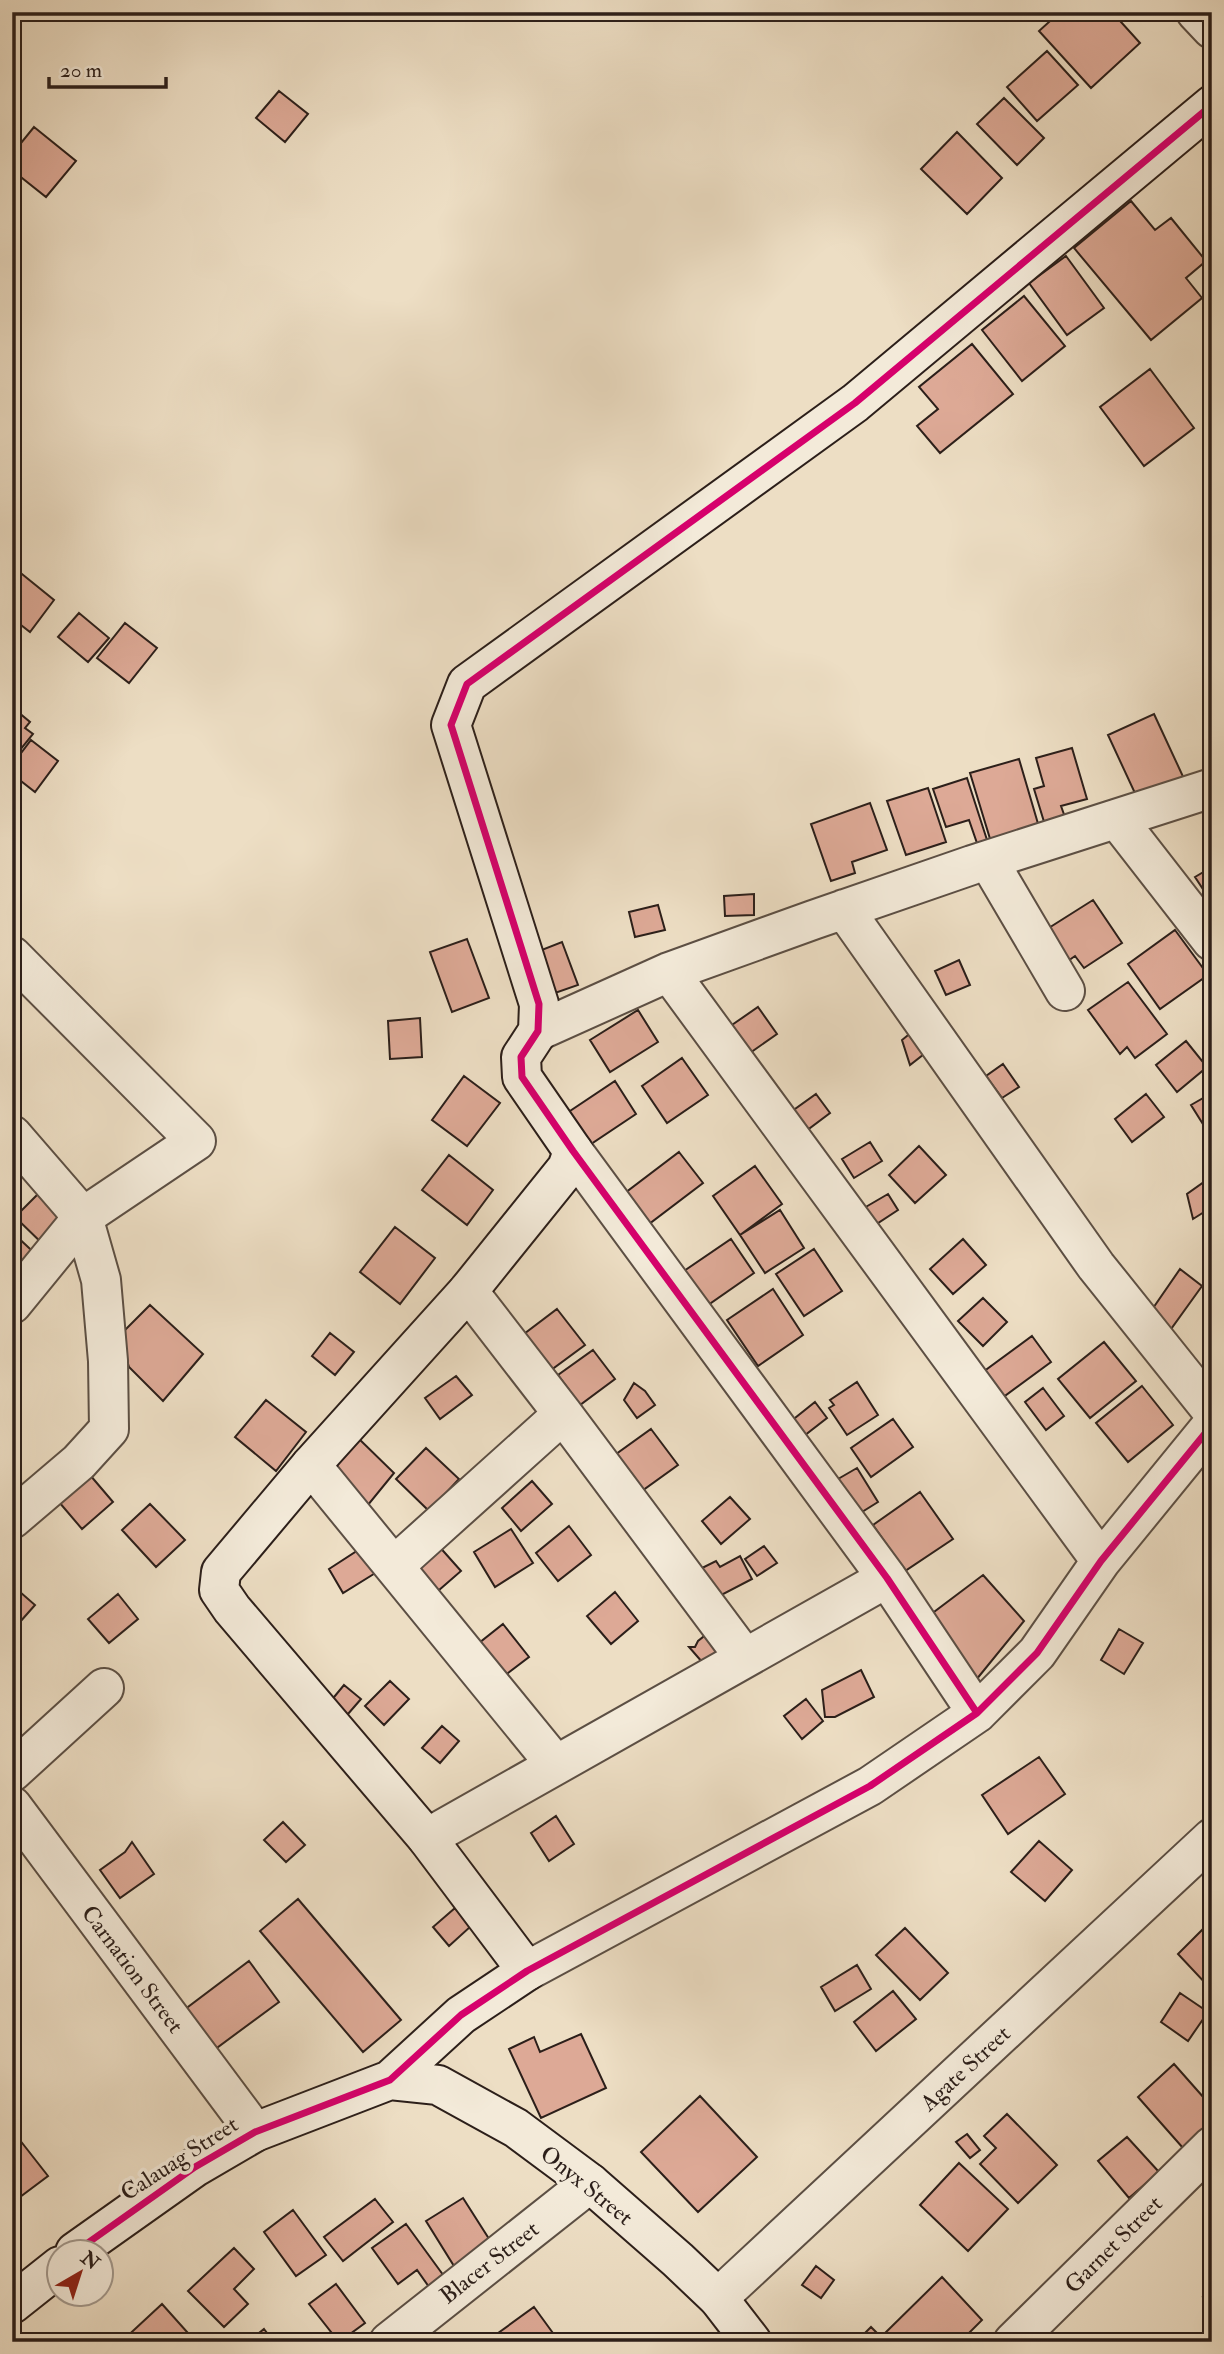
<svg xmlns="http://www.w3.org/2000/svg" width="1224" height="2354" font-family="'IM FELL Double Pica',serif">
<rect width="100%" height="100%" fill="#eddec4"/>
<filter id="stains"><feTurbulence type="fractalNoise" baseFrequency=".00286" numOctaves="4"/><feColorMatrix values="0 0 0 0 .2 0 0 0 0 .09 0 0 0 0 .02 0 0 0 .5 -.17"/></filter>
<radialGradient id="worn" r=".72"><stop offset=".6" stop-color="#630" stop-opacity="0"/><stop offset="1" stop-color="#630" stop-opacity=".3"/></radialGradient>
<!-- building -->
<path fill="#dda996" stroke="#2c1f1a" stroke-width="2" d="M1060,12H1112L1140,43L1091,88L1039,31Z
M1047,51L1078,85L1037,121L1007,87Z
M279,91L308,114L285,142L256,118Z
M1004,98L1044,138L1017,165L977,124Z
M34,127L76,161L46,197L12,170V154Z
M957,132L1002,178L967,214L921,169Z
M1131,201L1155,230L1171,218L1206,261L1186,278L1202,298L1151,340L1074,248Z
M1066,256L1104,308L1067,335L1029,283Z
M1024,296L1065,346L1022,381L982,330Z
M972,344L1013,394L940,453L917,426L938,409L919,387Z
M1150,369L1194,428L1144,466L1100,407Z
M17,570L54,600L30,632L12,618V576Z
M79,613L109,638L88,662L58,637Z
M125,623L157,648L129,683L97,658Z
M12,707L30,722L25,728L33,734L12,760Z
M1154,714L1186,783L1140,804L1108,735Z
M31,740L58,761L35,792L12,774V765Z
M1072,748L1087,799L1061,806L1066,820L1045,825L1034,789L1044,786L1036,758Z
M1019,759L1039,827L991,842L970,773Z
M967,778L988,843L978,846L969,820L946,827L933,789Z
M928,788L946,842L906,855L887,801Z
M870,803L887,850L852,862L855,873L831,881L811,824Z
M1212,867V903L1195,877Z
M754,894V915L725,916L724,896Z
M1093,900L1122,943L1084,968L1075,956L1065,963L1044,931Z
M658,905L665,930L635,937L629,912Z
M1175,930L1208,975L1160,1009L1128,964Z
M467,939L489,998L452,1012L430,952Z
M562,942L578,985L555,993L539,951Z
M959,960L970,985L946,995L935,971Z
M1128,982L1167,1034L1135,1058L1127,1047L1120,1054L1088,1010Z
M758,1007L777,1034L747,1055L729,1027Z
M638,1010L658,1042L610,1072L590,1040Z
M420,1018L422,1057L390,1059L388,1021Z
M918,1027L933,1047L910,1065L902,1040Z
M1186,1041L1207,1067L1177,1092L1156,1065Z
M682,1058L708,1095L667,1123L642,1086Z
M1003,1064L1019,1087L1002,1098L986,1076Z
M464,1076L500,1103L467,1146L432,1120Z
M615,1081L636,1114L585,1148L564,1115Z
M1212,1093V1126L1206,1129L1191,1105Z
M816,1094L830,1113L802,1134L788,1114Z
M1146,1094L1164,1117L1132,1142L1115,1119Z
M870,1142L882,1161L854,1178L842,1159Z
M919,1146L946,1175L915,1203L889,1175Z
M679,1152L703,1183L649,1224L625,1193Z
M449,1155L493,1190L467,1225L422,1190Z
M755,1166L782,1204L740,1235L713,1196Z
M1211,1177L1212,1207L1193,1219L1187,1194Z
M39,1193L72,1226L49,1250L15,1217Z
M888,1194L898,1210L875,1225L864,1208Z
M780,1210L804,1248L765,1273L740,1235Z
M395,1227L435,1258L400,1304L360,1272Z
M12,1232L44,1262L12,1289Z
M731,1239L754,1273L708,1305L684,1271Z
M963,1239L986,1265L953,1294L930,1269Z
M814,1249L842,1291L804,1316L776,1274Z
M1180,1269L1202,1286L1171,1329L1149,1314Z
M773,1289L803,1335L758,1366L727,1320Z
M983,1298L1007,1322L983,1346L958,1321Z
M150,1305L203,1354L163,1401L129,1367L119,1336Z
M557,1309L585,1345L547,1373L520,1337Z
M330,1333L354,1352L335,1375L312,1356Z
M1032,1336L1051,1362L1002,1398L983,1372Z
M1104,1342L1136,1381L1090,1418L1058,1379Z
M593,1350L615,1379L580,1405L558,1375Z
M456,1376L472,1395L440,1419L425,1398Z
M857,1382L878,1415L847,1435L829,1408L834,1405L830,1400Z
M634,1383L645,1391L655,1405L637,1418L624,1400Z
M1142,1386L1173,1425L1128,1462L1096,1423Z
M1043,1388L1064,1416L1046,1430L1025,1402Z
M266,1400L306,1432L276,1471L235,1437Z
M815,1402L827,1418L791,1446L780,1430Z
M893,1419L913,1447L871,1477L851,1448Z
M651,1429L678,1465L639,1493L612,1457Z
M355,1435L394,1473L359,1516L321,1474Z
M426,1448L459,1479L429,1511L396,1479Z
M857,1468L878,1502L849,1520L845,1491L838,1479Z
M90,1475L113,1502L82,1529L59,1502Z
M532,1481L552,1504L521,1531L502,1508Z
M920,1492L953,1539L905,1571L873,1525Z
M730,1497L750,1519L721,1544L702,1521Z
M150,1504L185,1540L156,1567L122,1530Z
M569,1526L591,1555L558,1581L536,1553Z
M511,1529L533,1563L495,1587L474,1552Z
M437,1544L461,1571L431,1597L407,1569Z
M764,1546L777,1563L757,1576L745,1559Z
M363,1547L377,1572L343,1593L329,1569Z
M740,1556L752,1579L708,1602L692,1573L716,1561L720,1567Z
M983,1575L1024,1621L976,1680L930,1615Z
M12,1585L35,1605L12,1631Z
M615,1592L638,1621L611,1644L587,1616Z
M118,1594L138,1619L109,1643L88,1619Z
M503,1624L529,1657L499,1680L474,1647Z
M717,1626L729,1642L703,1663L689,1647H695L698,1641Z
M1119,1629L1143,1643L1124,1674L1101,1660Z
M861,1670L874,1697L835,1717H825L822,1690Z
M390,1681L409,1699L384,1725L365,1706Z
M344,1685L361,1699L341,1722L325,1708Z
M806,1699L823,1721L802,1739L784,1716Z
M442,1726L459,1741L440,1763L422,1748Z
M1039,1757L1065,1794L1008,1834L982,1795Z
M556,1816L574,1844L549,1861L531,1833Z
M283,1822L305,1845L286,1862L264,1840Z
M1039,1841L1072,1870L1045,1901L1011,1872Z
M132,1842L154,1874L120,1898L100,1870L125,1852Z
M298,1899L401,2020L363,2052L260,1931Z
M455,1908L470,1927L449,1946L433,1927Z
M905,1928L948,1973L920,2000L876,1955Z
M1203,1929L1212,1938V1981L1207,1985L1178,1954Z
M249,1961L279,2002L214,2050L184,2010Z
M857,1965L871,1989L835,2011L821,1987Z
M893,1991L916,2019L876,2051L854,2022Z
M1180,1993L1208,2012L1188,2041L1161,2022Z
M581,2034L606,2088L541,2118L509,2049L534,2037L540,2052Z
M1174,2064L1212,2107V2122L1183,2148L1138,2097Z
M700,2096L757,2157L698,2212L641,2152Z
M1007,2114L1057,2165L1018,2203L980,2164L996,2148L984,2136Z
M12,2130L48,2176L12,2203Z
M967,2134L980,2150L970,2158L956,2142Z
M1127,2137L1159,2172L1129,2198L1098,2161Z
M959,2163L1008,2209L968,2251L920,2205Z
M463,2198L491,2242L454,2266L426,2221Z
M375,2199L393,2222L343,2261L324,2237Z
M293,2210L326,2255L296,2276L264,2232Z
M406,2224L449,2283L434,2294L417,2270L398,2284L372,2248Z
M234,2248L254,2269L234,2289L248,2304L224,2327L188,2291Z
M816,2266L834,2280L821,2298L802,2285Z
M942,2277L982,2320L960,2342H856L871,2327L881,2337Z
M336,2284L365,2323L339,2342L309,2304Z
M1212,2291V2308L1203,2297Z
M162,2304L196,2342H121Z
M534,2307L558,2340L498,2342L494,2336Z
M264,2329L274,2342H248Z"/>
<g fill="none" stroke-linecap="round" stroke-linejoin="round">
<defs>
<path id="street" d="M1196,12L1212,29
M1117,819L1212,941
M988,860L1065,991
M844,909L1096,1266L1212,1411
M12,956L196,1141L83,1217L12,1304
M669,972L1101,1561
M538,1031L669,972L813,920L972,865L1212,788
M12,1135L83,1217L101,1280L108,1361L109,1429L79,1462L12,1519
M573,1151L887,1578L977,1713
M468,1291L563,1414L745,1658
M311,1465L556,1765
M394,1566L563,1414
M12,1772L104,1688
M12,1806L255,2132
M427,1838L887,1578
M527,1971L870,1786L977,1713L1037,1653L1101,1561L1212,1425
M718,2298L1212,1838
M389,2342L590,2183
M1013,2342L1212,2146"/>
<path id="secondary" d="M390,2080L438,2085L516,2128L590,2183L678,2260L718,2298L752,2342
M75,2252L195,2167L255,2132L390,2080L461,2015L527,1971L427,1838L232,1609L219,1590L221,1572L311,1465L468,1291L567,1168L573,1151L522,1077L521,1057L538,1031L539,1004L451,725L467,684L855,403L1212,105
M12,2304L60,2266"/>
</defs>
<!-- street casing -->
<use href="#street" stroke="#5c4f44" stroke-width="42"/>
<!-- secondary casing -->
<use href="#secondary" stroke="#2c1f1a" stroke-width="42"/>
<!-- street -->
<use href="#street" stroke="#f3ead9" stroke-width="38"/>
<!-- secondary -->
<use href="#secondary" stroke="#f3ead9" stroke-width="38"/>
<defs>
<path id="cycleway" d="M977,1713L887,1578L573,1151L522,1077L521,1057L538,1031L539,1004L451,725L467,684L855,403L1212,105
M75,2252L195,2167L255,2132L390,2080L461,2015L527,1971L870,1786L977,1713L1037,1653L1101,1561L1212,1425"/>
</defs>
<!-- cycleway casing -->
<use href="#cycleway" stroke="#f3ead9" stroke-width="11"/>
<!-- cycleway -->
<use href="#cycleway" stroke="#d6006c" stroke-width="7"/>
</g>
<g text-anchor="middle" stroke-width="7" stroke-linejoin="round" paint-order="stroke">
<!-- street labels -->
<g font-size="23" fill="#2c1f1a" stroke="#f3ead9">
<text transform="translate(133 1969) rotate(53)" y="8">Carnation Street</text>
<text transform="translate(965 2068) rotate(-43)" y="8">Agate Street</text>
<text transform="translate(179 2158) rotate(-33)" y="8">Calauag Street</text>
<text transform="translate(587 2185) rotate(39)" y="8">Onyx Street</text>
<text transform="translate(1113 2244) rotate(-45)" y="8">Garnet Street</text>
<text transform="translate(489 2262) rotate(-38)" y="8">Blacer Street</text>
</g>
</g>
<!-- margin -->
<rect width="1224" height="2354" fill="none" stroke="#eddec4" stroke-width="42"/>
<rect x="14" y="14" width="1196" height="2326" fill="none" stroke="#2c1f1a" stroke-width="3.5"/>
<rect x="21" y="21" width="1182" height="2312" fill="none" stroke="#2c1f1a" stroke-width="2"/>
<!-- north arrow -->
<g transform="translate(80 2273) rotate(39)"><circle r="33" fill="#f3ead9" stroke="#a3998d" stroke-width="2"/>
<path d="M0-5L12 26L0 18L-12 26Z" fill="#8f2418"/>
<text y="-10" font-size="19" font-weight="bold" text-anchor="middle" fill="#2c1f1a">N</text>
</g>
<!-- scale -->
<path d="M49 77v10h117v-10" fill="none" stroke="#2c1f1a" stroke-width="3.5"/>
<text x="60" y="77" font-size="21" fill="#2c1f1a" stroke="#f3ead9" stroke-width="5" paint-order="stroke">20 m</text>
<rect width="100%" height="100%" filter="url(#stains)"/>
<rect width="100%" height="100%" fill="url(#worn)"/>
</svg>
